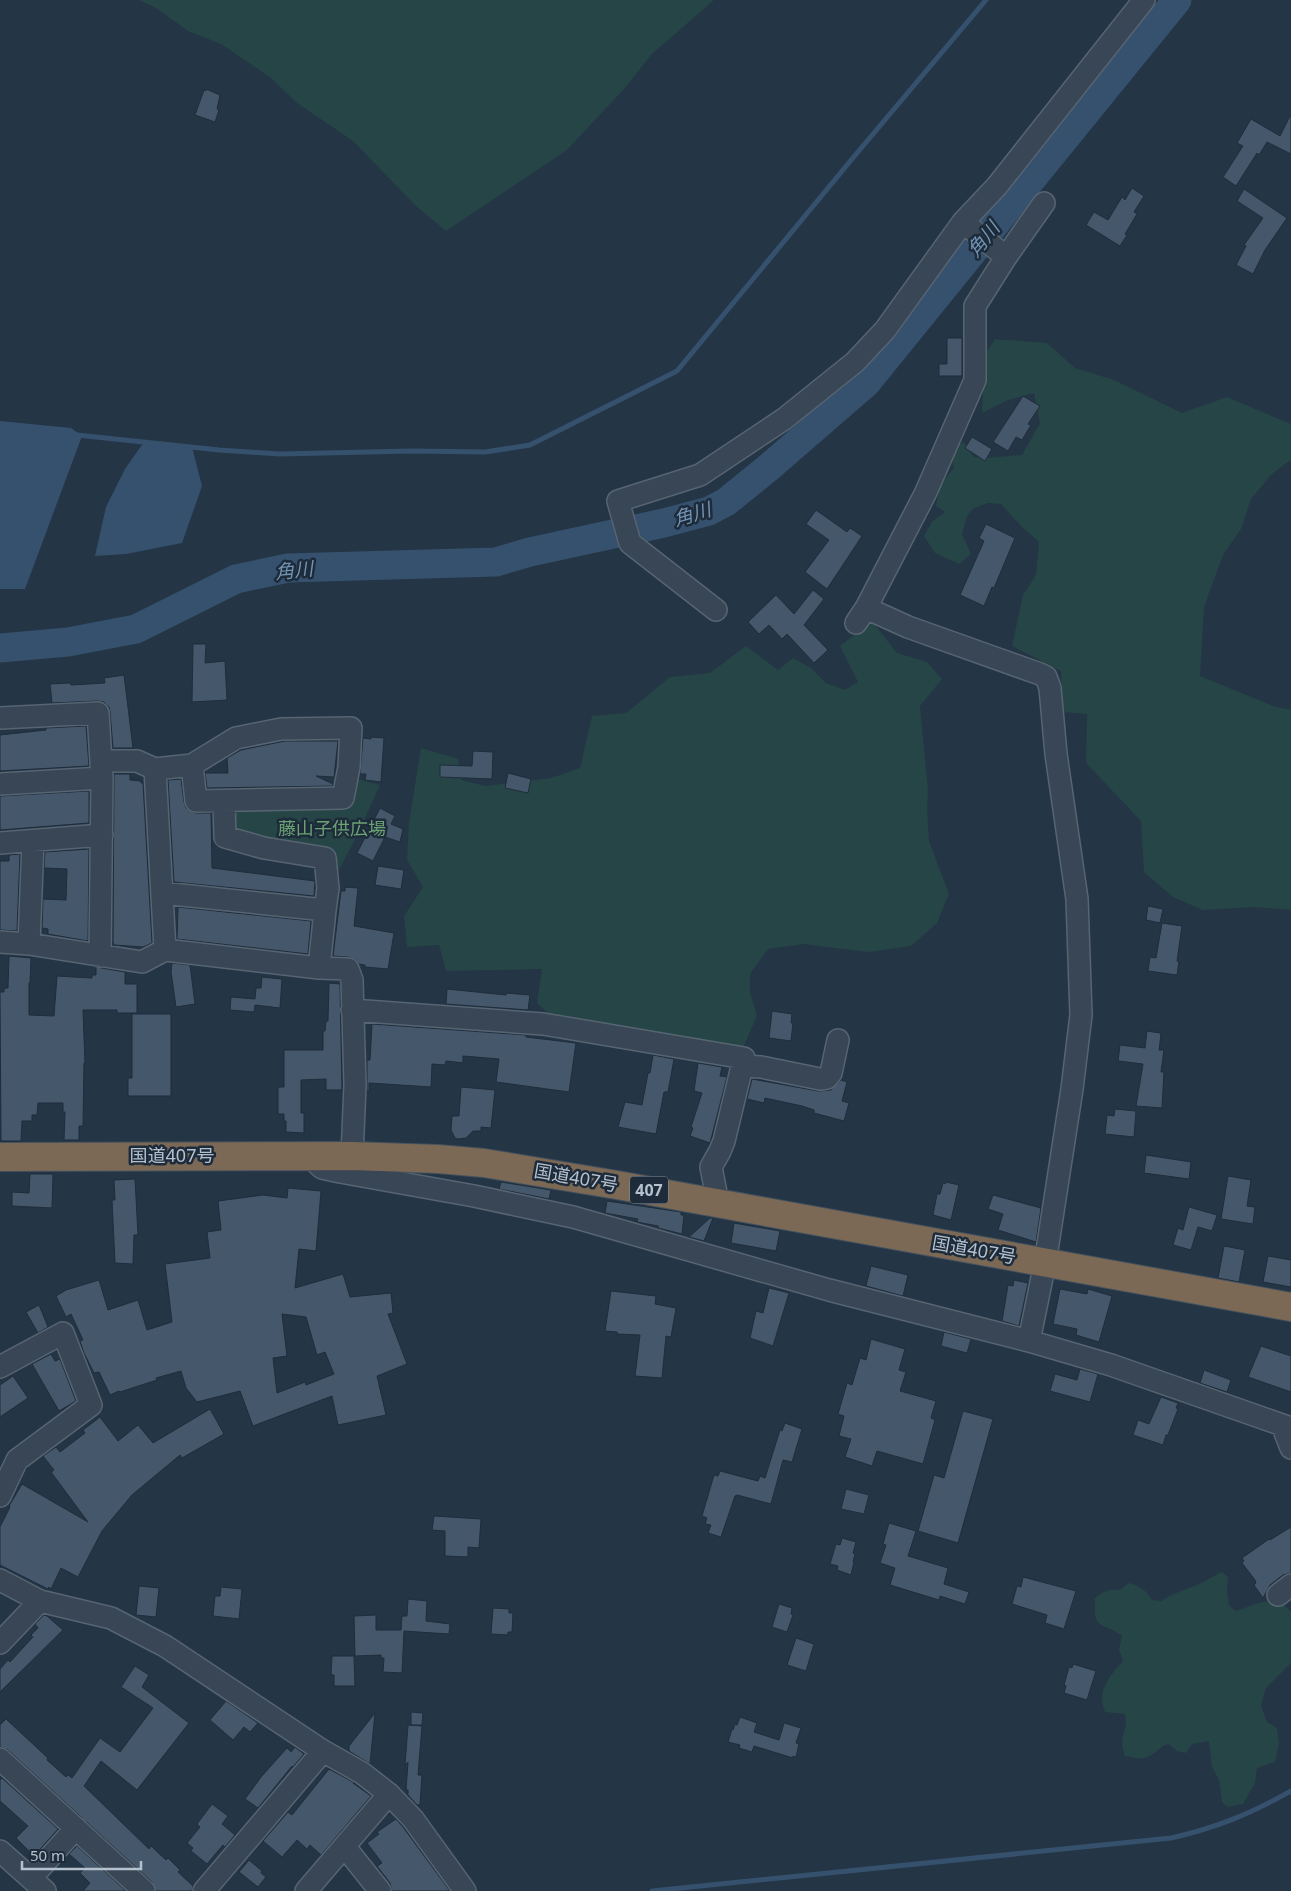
<svg xmlns="http://www.w3.org/2000/svg" width="1291" height="1891" font-family="'Noto Sans','Noto Sans JP',sans-serif">
<rect width="100%" height="100%" fill="#243545"/>
<!-- green -->
<path fill="#264546" d="M139,0H714L652,54L624,89L567,150L446,231L415,205L353,141L297,103L271,78L221,44L188,31L156,8Z
M995,339L1047,343L1075,368L1114,380L1182,413L1227,397L1291,424V462L1289,461L1271,475L1251,499L1241,529L1223,555L1204,607L1200,676L1273,706L1291,710V910L1255,907L1203,910L1173,897L1144,872L1141,821L1086,763L1087,714L1062,712L1061,671L1012,646L1023,595L1036,575L1039,542L1020,525L1001,504L988,503L974,508L967,516L962,534L971,554L959,564L935,553L924,536L932,522L945,512L936,506L940,485L954,468L950,452L963,442L974,457L987,458L1022,455L1040,423L1034,393L1008,400L982,413L985,354Z
M872,621L897,653L927,662L942,679L920,706L928,790L927,808L929,841L949,894L937,923L911,946L868,952L803,944L768,949L750,974V992L757,1016L741,1052L555,1020L537,1003L542,969L446,971L439,945L407,947L404,916L423,887L407,860L409,823L421,748L458,759L461,780L485,786L551,778L580,768L592,716L626,713L670,677L710,673L746,646L778,670L793,658L811,668L826,683L845,690L858,682L840,646Z
M354,778L380,785L358,834L334,879L329,854L229,835L230,810L346,803Z
M1222,1572L1228,1577L1227,1589L1229,1605L1235,1611C1254,1606 1260,1599 1281,1601L1291,1612V1663L1266,1688L1261,1705L1267,1722L1277,1728L1279,1743L1275,1762L1257,1768L1255,1783L1243,1804L1227,1807L1222,1802L1219,1780L1212,1767L1209,1741L1192,1744L1186,1753L1177,1751L1169,1744C1161,1745 1159,1750 1153,1754C1144,1761 1135,1758 1125,1756C1117,1737 1129,1731 1125,1714L1105,1712C1096,1692 1109,1676 1123,1661L1119,1650L1122,1635C1118,1634 1115,1631 1111,1629C1103,1626 1097,1625 1095,1615C1094,1609 1096,1605 1094,1599C1103,1592 1108,1588 1120,1590L1129,1583C1140,1586 1146,1590 1152,1600L1161,1601C1174,1592 1187,1590 1201,1583C1208,1580 1214,1575 1222,1572Z"/>
<!-- water -->
<path fill="#36516e" d="M0,421L71,428L82,436L25,589H0Z
M144,442L192,447L202,486L182,543L126,554L95,556L106,507L125,469Z"/>
<g fill="none" stroke-linecap="round" stroke-linejoin="round">
<!-- stream -->
<path stroke="#36516e" stroke-width="5" d="M77,435L219,450L280,454L412,451L485,452L530,445L677,371L852,159L986,0
M652,1891L1171,1838C1216,1828 1250,1814 1291,1791"/>
<!-- river -->
<path stroke="#36516e" stroke-width="29" d="M0,648L68,642L136,629L236,579L288,568L496,562L530,552L664,523L709,511L726,502L768,468L866,383L1177,0"/>
</g>
<!-- building -->
<path fill="#45576a" stroke="#1f2d3c" fill-rule="evenodd" d="M206,89L220,95L217,109L219,110L215,122L195,115L204,90L206,91Z
M1291,114V154L1267,142L1259,155L1257,153L1236,186L1223,177L1243,146L1237,143L1251,119L1280,136Z
M1132,188L1144,196L1134,212L1137,214L1125,234L1127,235L1120,246L1086,225L1094,212L1108,220L1122,197L1125,200Z
M1244,189L1287,218L1265,250L1253,274L1236,265L1246,246L1244,245L1263,218L1237,201Z
M947,338H962V376H939V364H947Z
M1023,396L1040,406L1028,424L1031,425L1022,440L1016,437L1008,451L993,442Z
M972,437L992,449L985,461L965,448Z
M816,510L847,532L850,528L862,536L827,589L805,572L829,540L806,524Z
M986,524L1015,538L994,588L992,587L984,606L960,595L984,541L979,538Z
M813,590L824,599L804,625L828,650L814,663L787,634L782,639L769,625L759,634L748,622L776,595L794,614Z
M193,644H206L205,663L225,661L227,700L192,702Z
M124,675L133,748H113L110,712L109,707L104,702L97,701L52,703L50,684L70,683L71,685L105,683L104,678Z
M86,726L89,766L0,771V735L46,730V728Z
M371,737L384,738L381,782L365,780L366,774H360L363,738L371,739Z
M285,741H338L334,777L316,776L333,784V786L207,788L205,773H228L227,758L241,750Z
M473,751L493,752L492,779L440,777V765L472,766Z
M508,773L531,779L528,793L505,788Z
M114,774H130V780L141,781V783H143L152,943L143,947L114,945L113,942Z
M181,779L184,802L186,808L196,813H211L212,868L315,881L314,896L174,882L168,780Z
M89,791V823L0,830V796Z
M380,808L395,816L391,824L403,829L400,842L385,837L373,861L357,853Z
M89,849L88,941L48,934V929L42,928L43,899L66,900L67,869L44,868L45,852Z
M20,854L17,931L0,930V861H9V855Z
M378,866L404,870L401,889L375,885Z
M345,887L358,888L354,926L394,933L388,969L365,967V965L359,964L355,959L348,957L333,956L341,891H345Z
M1148,906L1163,909L1160,923L1146,920Z
M178,907L311,921L308,954L177,939Z
M1162,923L1182,926L1177,961L1179,962L1177,975L1148,971L1150,957L1156,958Z
M9,956L31,958L30,983H29V1015L54,1016L57,976L92,978V975H96V967L125,972V984H137V1013H117V1010H83L85,1063H84L83,1126H79V1140H64L65,1112H63V1103H38L37,1115H32V1121H22L21,1141H1L0,992H4V988H8Z
M172,963L190,965L195,1004L176,1007L171,972Z
M262,977L282,979L280,1008L255,1005L254,1012L230,1010L231,997L255,999L256,988H261Z
M329,983L340,984L342,1090H326V1079L301,1080V1113H304V1133L286,1132V1121H284V1114H278V1087H284V1050H323V1031H325L326,1021H328Z
M447,989L506,995V993L530,995L528,1010L446,1004Z
M772,1011L792,1014L791,1023H793L791,1041L769,1038Z
M132,1014H171V1096H128V1078H132Z
M372,1024L526,1035V1037L576,1043L569,1092L496,1082L499,1059L463,1056V1063L446,1061L445,1065L432,1064L431,1087L369,1083V1091H367V1060H370Z
M1147,1031L1160,1033L1161,1035L1159,1050H1164L1161,1072H1164L1162,1108L1136,1106L1143,1064L1118,1061L1120,1045L1145,1048Z
M653,1055L674,1059L668,1092H664L656,1134L618,1127L625,1102L642,1105L648,1073H650Z
M698,1063L722,1067L720,1076L727,1077L710,1143L690,1136L693,1128L691,1127L702,1093L694,1091Z
M752,1079L818,1091L831,1090L841,1080L847,1082L842,1101L849,1103L844,1121L814,1113V1110L802,1106L765,1098L764,1103L747,1099Z
M461,1087L495,1090L491,1128L481,1127V1131H473L466,1138L458,1139L455,1138L451,1130L452,1116H459Z
M1115,1109L1136,1111L1134,1137L1105,1134L1107,1115L1114,1116Z
M1146,1155L1191,1162L1189,1179L1144,1173Z
M30,1174H53L52,1208L12,1206V1192L29,1193Z
M1228,1176L1251,1180L1247,1206L1255,1207L1253,1224L1221,1219Z
M135,1179L138,1235H134L133,1264L115,1263L112,1200H115L114,1180Z
M501,1182L551,1190L549,1199L499,1189Z
M946,1182L959,1185L951,1220L933,1215L937,1194H940L943,1183L945,1184Z
M288,1188L321,1191L316,1251L299,1249L295,1288L343,1274L350,1297L391,1293L393,1313L388,1314L407,1364L377,1376L386,1415L338,1425L332,1396L253,1426L240,1391L197,1402L186,1388L181,1371L156,1378L157,1380L120,1392L119,1391L110,1395L99,1372L94,1373L84,1353L80,1341L83,1340L71,1314L66,1317L56,1296L66,1290L99,1280L108,1310L138,1300L147,1330L172,1322L165,1264L210,1258L207,1232L221,1230L218,1201L263,1195L287,1198ZM282,1314L306,1317L317,1355L325,1352L334,1374L306,1385L305,1382L277,1393L273,1358L287,1356Z
M993,1195L1041,1208L1036,1242L998,1230L1003,1214L988,1209Z
M607,1201L681,1212V1215H684L682,1234L658,1228V1226L637,1222L638,1219L605,1213Z
M1189,1207L1217,1215L1212,1231L1198,1227L1191,1250L1173,1245L1178,1228L1183,1230Z
M710,1218H713L704,1241L689,1237Z
M734,1223L780,1231L776,1251L731,1243Z
M1224,1246L1245,1250L1239,1282L1218,1278Z
M1268,1256L1291,1260V1287L1263,1282Z
M871,1266L908,1275L903,1296L866,1286Z
M1014,1280L1028,1283L1019,1326L1002,1321L1008,1285L1013,1286Z
M769,1288L789,1293L773,1346L750,1338L756,1311L763,1313Z
M1060,1289L1087,1294L1088,1289L1112,1296L1099,1342L1076,1335L1077,1329L1053,1324Z
M611,1291L656,1296L655,1304L676,1308L671,1337L666,1336L662,1378L635,1376L640,1335L617,1334V1332L605,1331Z
M39,1305L48,1327L38,1333L26,1312Z
M944,1332L971,1339L967,1353L941,1346Z
M871,1339L905,1349L899,1370L906,1372L900,1391L936,1401L931,1418L935,1420L923,1464L877,1451L872,1466L845,1457L851,1439L839,1436L844,1416L838,1414L847,1383L852,1385L860,1358L866,1360Z
M1261,1346L1291,1356V1392L1248,1377Z
M51,1354L55,1361L60,1359L76,1401L59,1411L32,1364Z
M1080,1369L1098,1374L1090,1402L1050,1391L1055,1374L1077,1380Z
M1204,1370L1231,1380L1227,1392L1200,1383Z
M13,1376L28,1398L0,1417V1385Z
M1161,1397L1178,1403L1176,1408L1178,1409L1168,1435H1166L1163,1445L1133,1435L1138,1420L1149,1424Z
M210,1409L224,1434L182,1458L180,1455L132,1495L102,1531L78,1577L61,1568L51,1589L49,1587L48,1589L0,1565V1527L10,1507L9,1506L22,1484L88,1522L51,1472L54,1470L43,1456L56,1447L60,1452L85,1433L83,1430L100,1417L118,1441L138,1425L153,1443Z
M963,1411L993,1419L958,1543L918,1531L934,1475L944,1478Z
M785,1423L802,1429L792,1462L783,1460L771,1504L737,1495L735,1496L721,1537L708,1533L711,1525L705,1524L707,1518L702,1516L714,1475L718,1476L720,1471L758,1481L760,1476L765,1478L780,1430L782,1431Z
M846,1489L869,1495L864,1514L841,1509Z
M434,1516L481,1519L479,1548L468,1547V1557L445,1556V1531L432,1530Z
M889,1523L916,1531L908,1556L948,1568L944,1584L969,1592L965,1604L940,1596L939,1600L890,1585L895,1568L880,1563L886,1545L883,1544Z
M1291,1527V1573L1283,1575L1270,1585L1263,1598L1254,1585L1256,1583L1255,1580L1242,1563L1244,1561L1242,1558L1269,1539L1270,1540Z
M842,1538L856,1542L853,1553L855,1554L853,1562H854L851,1575L837,1570L838,1566L830,1564L836,1544L840,1545Z
M1023,1577L1076,1591L1064,1629L1045,1623L1047,1615L1012,1604L1017,1586L1021,1587Z
M139,1586L159,1588L156,1617L136,1615Z
M221,1587L242,1589L239,1619L213,1616L215,1596H220Z
M408,1599L427,1601L426,1621L450,1624L449,1634L404,1631L402,1673L383,1672L384,1658H381V1655L355,1656L354,1616L376,1615V1630H401L402,1616H407Z
M779,1604L792,1608L791,1614L793,1615L787,1632L772,1627Z
M493,1608L509,1609V1613H513L512,1632H508V1635L491,1634Z
M44,1615L47,1616L63,1630L0,1692V1669L8,1660L10,1662L33,1637L31,1635L38,1628L35,1624Z
M796,1638L814,1644L806,1671L787,1665Z
M332,1656H354L355,1686H334V1675H331Z
M1073,1664L1096,1671L1087,1700L1064,1693L1066,1686L1064,1685L1069,1667L1072,1668Z
M135,1666L149,1675L142,1687L189,1723L137,1790L101,1761L84,1786L149,1849L151,1846L166,1860L168,1858L180,1870L178,1872L193,1886L192,1891H156L152,1882L8,1750L0,1747V1725L6,1719L48,1758L47,1760L66,1777L68,1775L72,1778L100,1738L120,1752L153,1708L121,1687Z
M226,1701L258,1723L250,1732L244,1727L233,1740L210,1720Z
M411,1712L423,1713L422,1725H411Z
M375,1713L370,1764L349,1751V1746Z
M740,1717L757,1723L754,1732L779,1740L784,1723L801,1728L796,1743L799,1744L796,1757L793,1756V1758L754,1746L752,1752L739,1748L740,1745L728,1742L732,1729L733,1730L735,1724L737,1725Z
M408,1725L422,1726L418,1775H422L420,1805H417L408,1795V1790H406L408,1762L405,1765Z
M295,1747L304,1754L293,1767L292,1766L258,1808L245,1799L261,1777L287,1748L291,1752Z
M329,1769L355,1783H353L371,1796L321,1855L310,1845L307,1849L297,1840L282,1857L263,1841L288,1812L292,1815Z
M2,1778L58,1829L34,1856L16,1838L28,1826L0,1801V1780Z
M212,1804L228,1816L222,1824L235,1835L225,1847L223,1845L207,1864L191,1851L193,1848L187,1843L200,1827L197,1824Z
M396,1819L403,1827L450,1891H392L390,1883L377,1866L382,1863L367,1843L379,1834L377,1832Z
M77,1846L126,1891H83L90,1883L80,1873L85,1868L69,1854Z
M249,1860L262,1871L261,1873L266,1877L258,1887L239,1872Z"/>
<g fill="none" stroke-linecap="round" stroke-linejoin="round">
<defs>
<path id="minor" d="M963,222L1006,257
M866,608L908,627L1040,674L1046,677L1050,688L1056,754L1077,899L1081,1015L1072,1089L1045,1263L1029,1341
M716,610L630,543L618,501L700,475L784,419L855,362L885,330L963,222L997,186L1144,0
M856,623L866,608L925,494L975,380V306L1006,257L1044,203
M0,718L98,713L102,778L100,956
M102,761H137L155,769L192,765L236,738L281,729L351,728L349,767L343,798L196,801L192,765
M155,769L165,950
M0,784L102,778
M224,801L225,837L264,848L325,858L328,888L325,910
M0,843L102,835
M162,893L325,910L319,968
M0,942L29,944L142,962L165,950L319,968L348,969L352,980L355,1085L352,1156
M29,944L33,841
M352,1010L543,1024L744,1058L724,1141L720,1151L711,1167L718,1203
M742,1066L761,1067L820,1079L827,1078L831,1073L838,1040
M309,1156L322,1168L340,1172L474,1196L573,1217L829,1290L1029,1341L1111,1365L1291,1428
M0,1367L63,1333L91,1405L17,1460L0,1496
M1282,1425L1291,1448
M0,1580L40,1601L111,1618L165,1646L323,1751L362,1773L389,1794L413,1819L465,1891
M1278,1595L1291,1585
M0,1643L40,1601
M0,1759L144,1891
M345,1847L380,1891
M0,1851L45,1891
M31,1878L76,1828
M204,1891L323,1751
M306,1891L389,1794"/>
<path id="highway" d="M0,1157L352,1156L438,1159L484,1163L617,1185L1291,1307"/>
</defs>
<!-- minor casing -->
<use href="#minor" stroke="#576472" stroke-width="24"/>
<!-- highway casing -->
<use href="#highway" stroke="#43515f" stroke-width="30"/>
<!-- minor -->
<use href="#minor" stroke="#394655" stroke-width="21"/>
<!-- highway -->
<use href="#highway" stroke="#7b6955" stroke-width="28"/>
</g>
<g text-anchor="middle" stroke-width="5" stroke-linejoin="round" paint-order="stroke">
<!-- shield labels -->
<rect fill="#1d2b3a" stroke="#8894a2" stroke-width="1" x="630" y="1176.5" width="38" height="27" rx="4"/>
<g font-size="16" font-weight="bold" fill="#b6c1ce">
<text x="649" y="1196">407</text>
</g>
<!-- park labels -->
<g font-size="18" fill="#6ba173" stroke="#1d2b3a">
<text x="332" y="835">藤山子供広場</text>
</g>
<!-- street labels -->
<g font-size="18" fill="#b6c1ce" stroke="#1d2b3a">
<text x="172" y="1162">国道407号</text>
<text transform="translate(576 1178) rotate(10)" y="6">国道407号</text>
<text transform="translate(974 1250) rotate(10)" y="6">国道407号</text>
</g>
<!-- water labels -->
<g font-size="19" font-style="italic" fill="#7394b4" stroke="#1d2b3a">
<text transform="translate(983 239) rotate(-51)" y="7">角川</text>
<text transform="translate(692 514) rotate(-17)" y="7">角川</text>
<text transform="translate(294 570) rotate(-6)" y="7">角川</text>
</g>
</g>
<!-- scale -->
<path d="M22 1861v8h119v-8" fill="none" stroke="#b6c1ce" stroke-width="2.5"/>
<text x="30" y="1861" font-size="15" fill="#b6c1ce" stroke="#1d2b3a" stroke-width="4" paint-order="stroke">50 m</text>
</svg>
